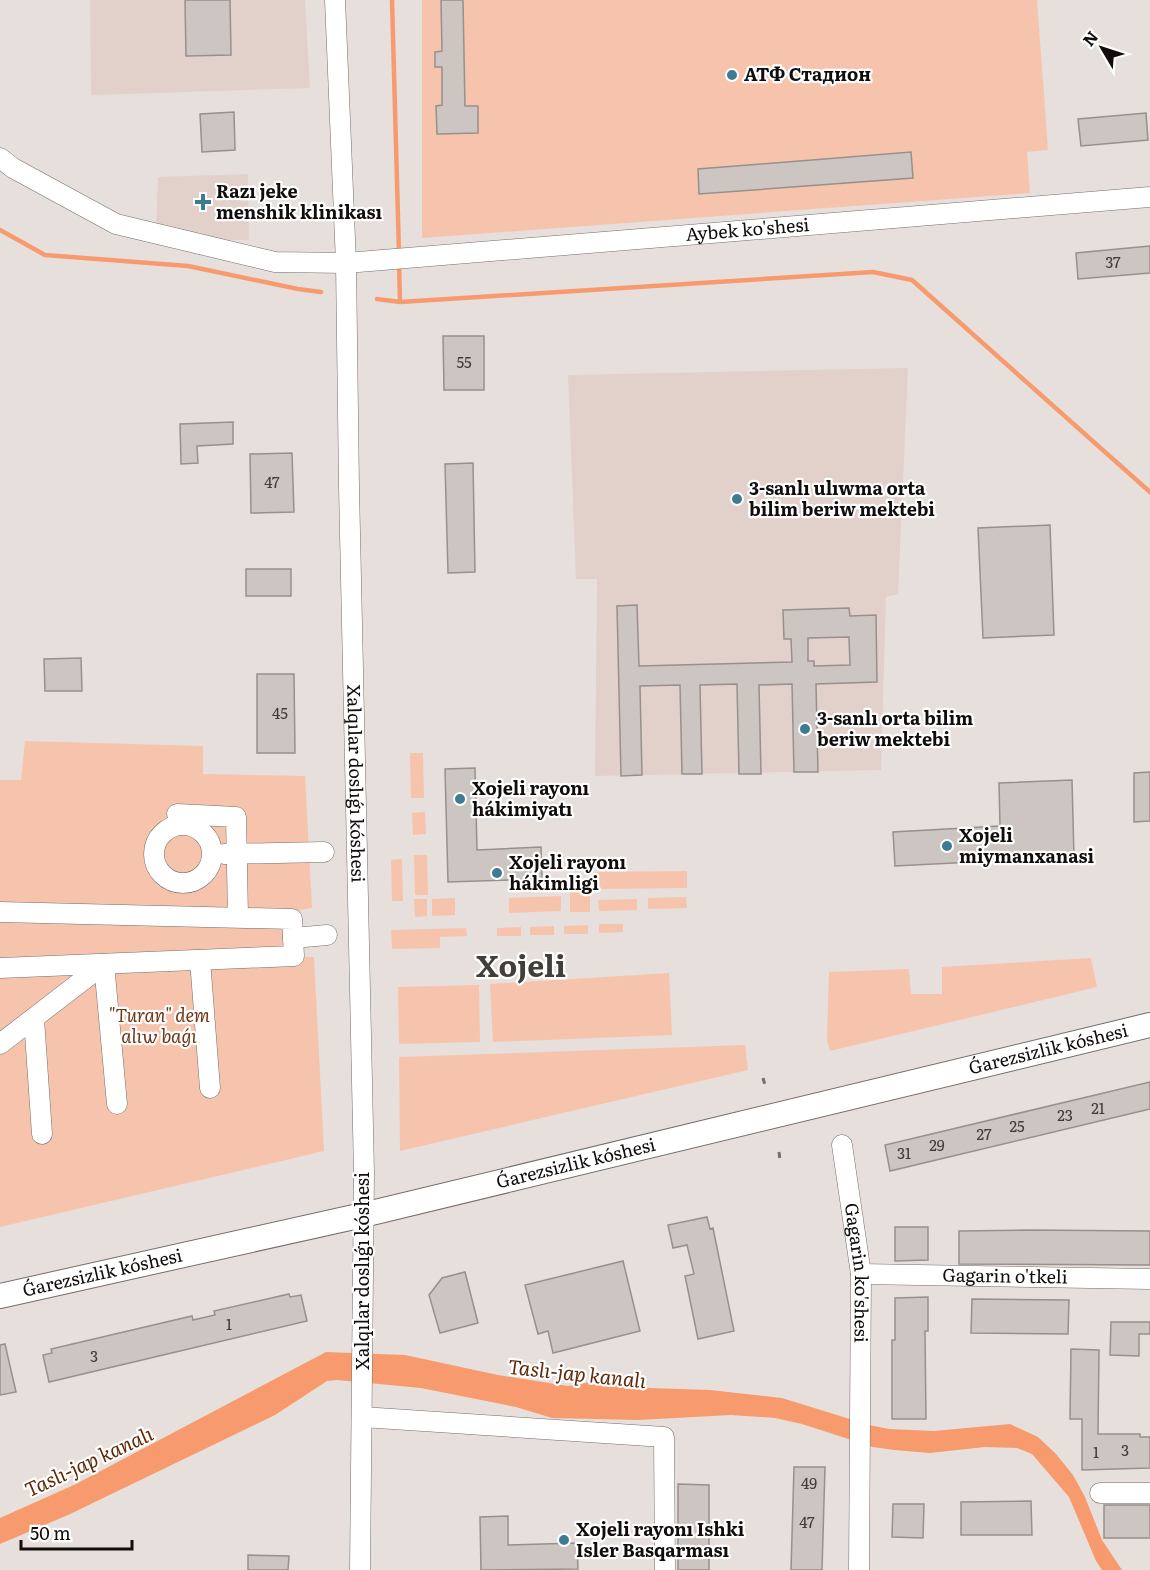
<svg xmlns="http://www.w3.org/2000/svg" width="1150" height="1570" font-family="Literata,serif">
<rect width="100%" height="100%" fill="#e7dfdb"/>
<!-- built -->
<path fill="#e1d1ca" d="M90,0H305L310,88L91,95Z
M248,174L249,240H224L156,227L158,177Z
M908,368L898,594L886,597L881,770L595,776L597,579H576L568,375Z"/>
<!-- green -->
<path fill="#f6c4ad" d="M422,0H1037L1048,150L1027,152L1030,193L422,238Z
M25,741L203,746V774L305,776L312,908L300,910L304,957H314L324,1151L0,1227V780H21Z
M410,753H423L424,798H411Z
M425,812L426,834L413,835L412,813Z
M414,855H427L428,895H415Z
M402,859L403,901H392L391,860Z
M687,871V888L597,889V872Z
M570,892H590V912H570Z
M561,896V911L509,913V898Z
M686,897L687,908L648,909V898Z
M455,898V915L432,916V899Z
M414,899H427V916L415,917Z
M637,899V910L599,911L598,900Z
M599,924H623V932L599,933Z
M588,925V934H564V926Z
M554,926V935H530V927Z
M521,927V936H497V928Z
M466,928L467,936L440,937V948L392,949L391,930Z
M1091,958L1097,987L830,1051L827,1040L829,972L909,969L911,994H942V967Z
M669,973L672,1035L493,1042L490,984Z
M479,985L480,1042L399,1044L398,987Z
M745,1045L748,1070L400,1151L399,1057Z"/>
<!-- water -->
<path fill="#f79b6f" d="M326,1352L405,1355L498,1375L568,1386L608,1379L650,1388L710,1390L782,1398L869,1425L889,1429L934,1431L1010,1424L1038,1437L1056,1454L1073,1475L1085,1497L1102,1540L1122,1570H1102L1096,1561L1069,1497L1032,1454L1017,1448L985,1447L930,1453L894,1450L873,1447L802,1424L775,1418L731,1415L638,1420L552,1418L516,1407L421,1388L337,1380L327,1381L275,1415L68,1515L0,1544V1518L76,1484Z"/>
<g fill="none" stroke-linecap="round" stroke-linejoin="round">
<!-- stream -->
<path stroke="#f79b6f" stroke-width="4.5" d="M392,0L399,254
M0,230L45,255L188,266L298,289L321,292
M399,262L400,302
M377,299L400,302L873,272L912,280L1150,492"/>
</g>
<!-- building -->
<path fill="#ccc5c1" stroke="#97908d" stroke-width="1.5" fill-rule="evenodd" d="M185,0H230L231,55L186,56Z
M441,0H463L465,106H478V133L437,134L436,106L442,105V67H435V52L442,51Z
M234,112L235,150L202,152L200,114Z
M1146,113L1148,140L1081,146L1078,119Z
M911,152L913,178L699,194L698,169Z
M1150,246V273L1078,279L1076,253Z
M443,336H484V390H444Z
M233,422V444L197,446L198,463L181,464L180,424Z
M292,453L294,512L251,513L250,454Z
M473,463L475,572L448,573L445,464Z
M1050,525L1054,635L983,638L978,528Z
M246,569H291V596H246Z
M637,605L639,666L792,662L791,639H784L783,610L849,608L850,616L876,615L877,682L816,684L818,772H794L792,684L759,685L761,774H739L737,684L700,685L702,774H682L680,685L640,686L642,775L621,776L617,606ZM849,637L850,665L814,666V661H808V638Z
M81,658L82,691H45L44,659Z
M257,674H294L295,753H257Z
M475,768L477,850L541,847L542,879L448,882L445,769Z
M1150,772V821L1134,822V773Z
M1072,780L1074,857L895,866L893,832L1000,826L999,783Z
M1150,1082V1109L890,1171L885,1145Z
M707,1217L710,1229L713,1228L734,1331L698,1339L685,1276L694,1274L687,1245L673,1248L668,1225Z
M895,1227H928V1260L895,1261Z
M1028,1230L1150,1231V1265L959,1264V1231Z
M623,1261L640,1331L553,1353L548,1331L538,1334L525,1285Z
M465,1272L478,1323L440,1333L429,1295L442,1278Z
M289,1294L290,1297L301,1295L307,1321L49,1382L43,1355L52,1353L51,1349L192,1316L193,1320L215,1315L214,1311Z
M928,1297V1331H925L926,1419H892V1340H895V1298Z
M972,1299L1069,1300L1068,1334L971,1333Z
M1111,1322H1150V1334H1139V1356L1110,1355Z
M5,1344L16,1392L0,1395V1345Z
M1071,1349L1099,1350L1098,1434H1140V1437H1150V1468L1082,1470V1419H1070Z
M794,1467H825L822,1570H791Z
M678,1484L709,1485V1570H678Z
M1031,1501L1032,1535H961V1502Z
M893,1504H924L923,1538L892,1537Z
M1104,1505H1150V1538H1104Z
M508,1516V1545L577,1543L578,1569L481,1570L480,1517Z
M248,1555L289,1556L288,1570H248Z"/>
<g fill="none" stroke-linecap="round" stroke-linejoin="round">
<defs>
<g id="minor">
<path id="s1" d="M335,0L346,263L349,487L364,1173L360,1570"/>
<path id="s2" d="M0,158L13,168L116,224L275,262L346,263L1150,197"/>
<path d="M177,814L236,817L238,917"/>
<circle cx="183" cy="854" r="29"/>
<path d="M224,854L324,852"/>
<path d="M0,912L292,919L294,956L0,968"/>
<path d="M293,938L327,935"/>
<path d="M200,960L210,1088"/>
<path d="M104,964L117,1104"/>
<path d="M34,1019L42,1134"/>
<path d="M0,1044L104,964"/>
<path id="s3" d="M842,1145L861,1274L859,1570"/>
<path id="s4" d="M861,1274L1150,1279"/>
<path d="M362,1417L664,1437L665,1570"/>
<path d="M1100,1493H1150"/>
</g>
<g id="major">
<path id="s5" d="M0,1296L363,1215L1150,1025"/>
</g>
</defs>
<!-- minor casing -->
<use href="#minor" stroke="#756e6b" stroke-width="21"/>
<!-- major casing -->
<use href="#major" stroke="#756e6b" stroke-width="26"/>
<!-- path -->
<path stroke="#746f6c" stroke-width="3" stroke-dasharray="6 3" stroke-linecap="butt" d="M763,1078L765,1085
M779,1152L780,1160"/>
<!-- minor -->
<use href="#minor" stroke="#fff" stroke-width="20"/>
<!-- major -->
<use href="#major" stroke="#fff" stroke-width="24"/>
</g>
<!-- markers -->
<g fill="#3e7a91" stroke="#fff" stroke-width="2">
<circle cx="732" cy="75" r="6"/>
<path d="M200 193h6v6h6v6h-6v6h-6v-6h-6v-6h6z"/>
<circle cx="737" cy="499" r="6"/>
<circle cx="805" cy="729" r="6"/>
<circle cx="460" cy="799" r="6"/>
<circle cx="947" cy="846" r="6"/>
<circle cx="497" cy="873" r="6"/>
<circle cx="564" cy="1540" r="6"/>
</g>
<g text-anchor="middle" stroke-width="4.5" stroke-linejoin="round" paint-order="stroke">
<!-- number labels -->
<g font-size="15" fill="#3f3b39">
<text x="1113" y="268">37</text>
<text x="464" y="368">55</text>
<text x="272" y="488">47</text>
<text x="280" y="719">45</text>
<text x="1098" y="1114">21</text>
<text x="1065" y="1121">23</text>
<text x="1017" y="1132">25</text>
<text x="984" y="1140">27</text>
<text x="937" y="1151">29</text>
<text x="904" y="1159">31</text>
<text x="229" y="1330">1</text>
<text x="94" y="1362">3</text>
<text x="1125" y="1456">3</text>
<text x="1096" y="1458">1</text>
<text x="809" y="1489">49</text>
<text x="807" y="1528">47</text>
</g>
<!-- poi labels -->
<g font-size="18" font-weight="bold" fill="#100d0c" stroke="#fff" text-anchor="start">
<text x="744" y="81">АТФ Стадион</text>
<text x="216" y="198">Razı jeke<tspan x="216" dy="21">menshik klinikası</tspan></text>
<text x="749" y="495">3-sanlı ulıwma orta<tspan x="749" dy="21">bilim beriw mektebi</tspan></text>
<text x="817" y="725">3-sanlı orta bilim<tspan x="817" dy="21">beriw mektebi</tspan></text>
<text x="472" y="795">Xojeli rayonı<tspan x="472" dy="21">hákimiyatı</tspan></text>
<text x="959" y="842">Xojeli<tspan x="959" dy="21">miymanxanasi</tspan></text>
<text x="509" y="869">Xojeli rayonı<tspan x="509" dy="21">hákimligi</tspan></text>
<text x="576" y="1536">Xojeli rayonı Ishki<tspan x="576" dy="21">Isler Basqarması</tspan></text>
</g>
<!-- street labels -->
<g font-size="18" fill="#100d0c" stroke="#fff">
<text dy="6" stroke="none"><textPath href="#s2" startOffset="771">Aybek ko'shesi</textPath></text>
<text dy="6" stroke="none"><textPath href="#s1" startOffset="784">Xalqılar doslıǵı kóshesi</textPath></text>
<text dy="6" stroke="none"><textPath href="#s5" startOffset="1077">Ǵarezsizlik kóshesi</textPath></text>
<text dy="6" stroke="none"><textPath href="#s5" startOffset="591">Ǵarezsizlik kóshesi</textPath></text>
<text transform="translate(363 1271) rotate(-90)" y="6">Xalqılar doslıǵı kóshesi</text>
<text dy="6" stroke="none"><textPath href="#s5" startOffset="105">Ǵarezsizlik kóshesi</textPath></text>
<text dy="6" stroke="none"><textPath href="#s3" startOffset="129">Gagarin ko'shesi</textPath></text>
<text dy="6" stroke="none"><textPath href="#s4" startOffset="144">Gagarin o'tkeli</textPath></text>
</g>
<!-- park labels -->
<g font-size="18" font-style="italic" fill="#6f3516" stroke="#fff">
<text x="159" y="1022">"Turan" dem<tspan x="159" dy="21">alıw baǵı</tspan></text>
</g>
<!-- water labels -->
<g font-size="20" font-style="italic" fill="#612907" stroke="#fff">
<text transform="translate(577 1374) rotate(6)" y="7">Taslı-jap kanalı</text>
<text transform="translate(89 1462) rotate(-25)" y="7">Taslı-jap kanalı</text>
</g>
<!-- town labels -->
<g font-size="30" font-weight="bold" fill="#443e3b" stroke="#fff">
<text x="521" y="977">Xojeli</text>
</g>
</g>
<!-- north arrow -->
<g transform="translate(1102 48) rotate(309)" stroke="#ffffff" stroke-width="4.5" paint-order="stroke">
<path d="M0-4.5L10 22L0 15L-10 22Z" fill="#100d0c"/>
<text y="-9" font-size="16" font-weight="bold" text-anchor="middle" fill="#100d0c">N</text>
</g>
<!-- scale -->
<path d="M21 1540v9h111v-9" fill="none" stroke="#100d0c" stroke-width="3"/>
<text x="30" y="1540" font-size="18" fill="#100d0c" stroke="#ffffff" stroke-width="4.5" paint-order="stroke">50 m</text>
</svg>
